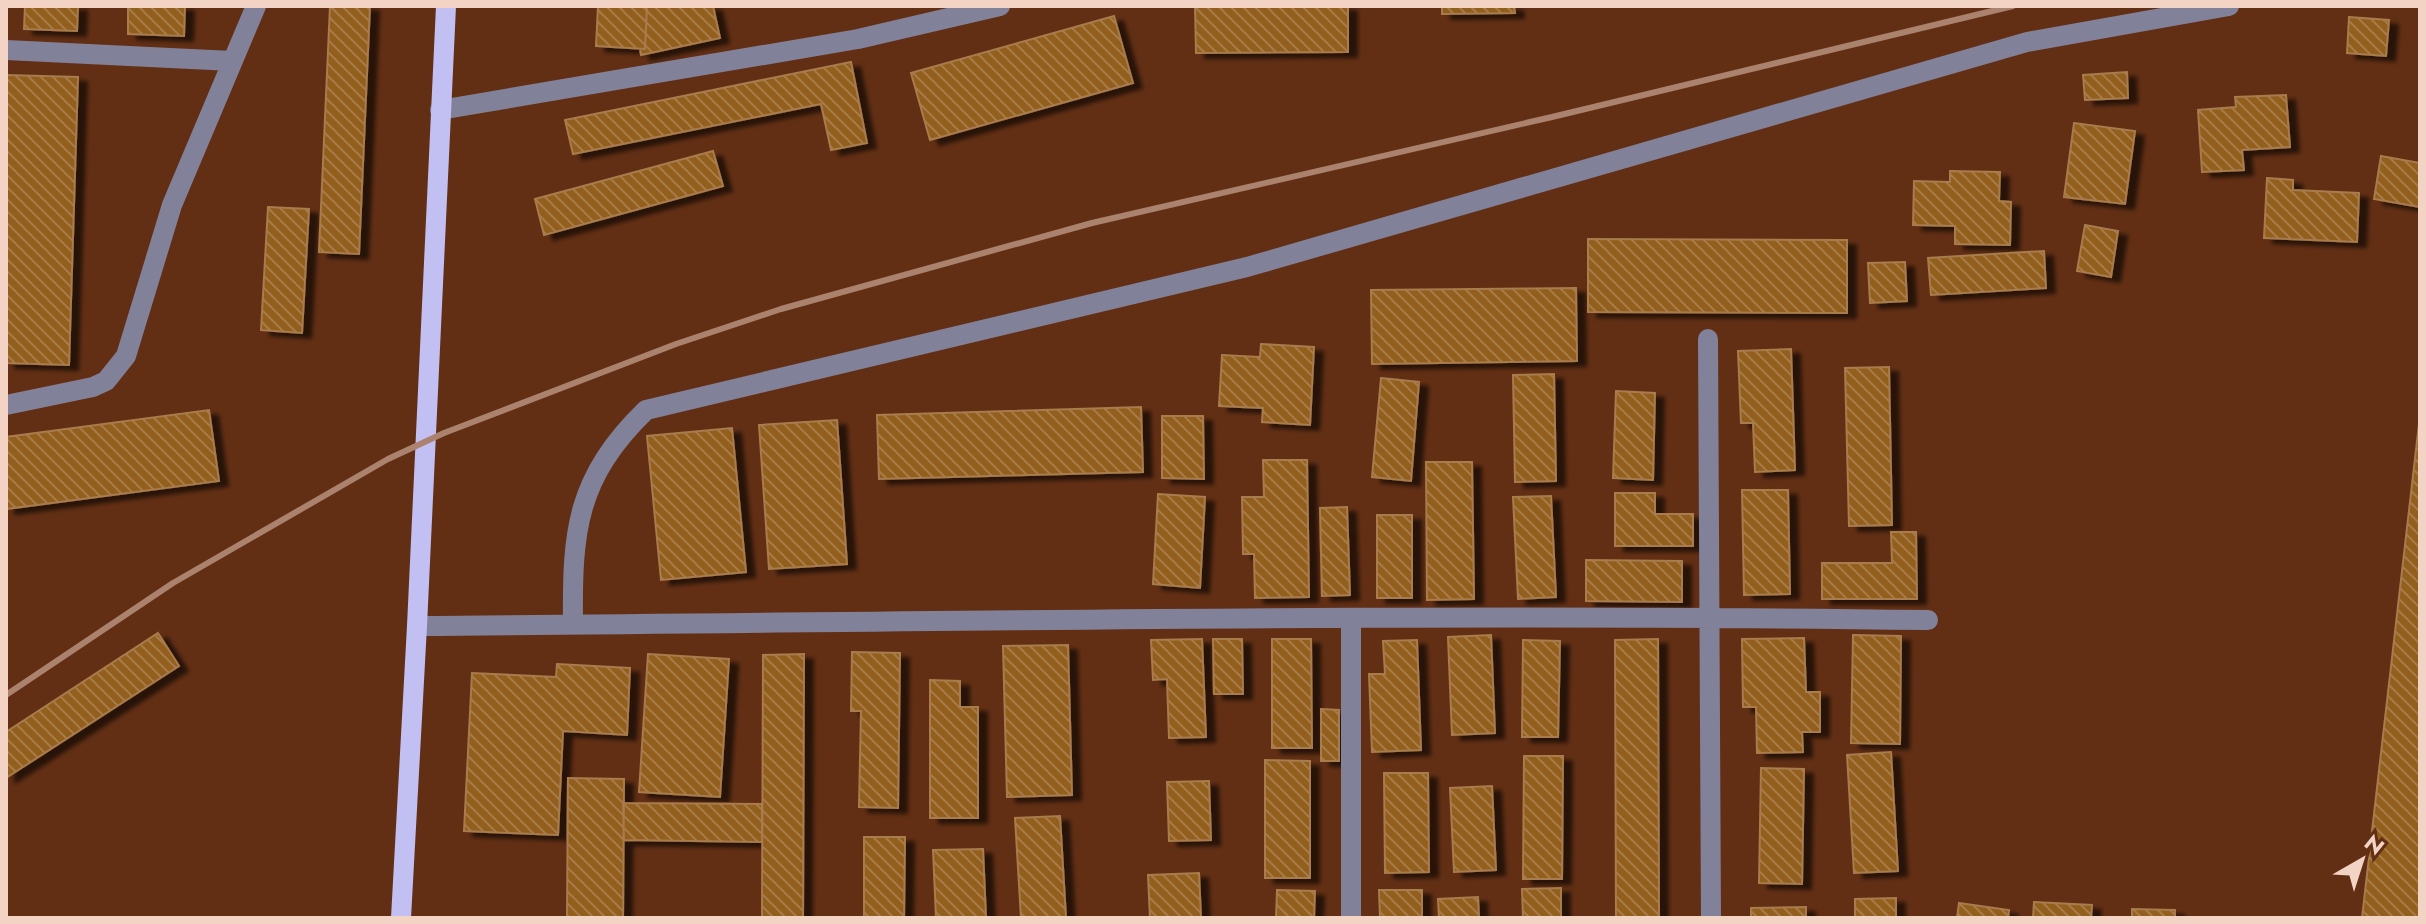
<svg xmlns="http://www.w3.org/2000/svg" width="2426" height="924" font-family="Jost,sans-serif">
<defs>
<pattern id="building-back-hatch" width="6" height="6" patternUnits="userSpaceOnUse" patternTransform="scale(2)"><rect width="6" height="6" fill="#925e1d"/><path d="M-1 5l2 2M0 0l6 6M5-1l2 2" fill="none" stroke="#a77c47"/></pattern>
<filter id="shadow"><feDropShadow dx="9" dy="5" stdDeviation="2" flood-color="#0009"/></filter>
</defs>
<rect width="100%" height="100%" fill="#622f14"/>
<!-- building -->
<path fill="url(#building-back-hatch)" stroke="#a87b4d" stroke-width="2" filter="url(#shadow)" d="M25,6H78L77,31L24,29Z
M128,6H185L184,36L128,34Z
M330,6H370L359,254L319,252Z
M598,6H647L645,49L596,46Z
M647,6H713L720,38L641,55L640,49H645Z
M1195,6H1348V52L1196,53Z
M1442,6H1514L1515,13L1442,14Z
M1114,16L1133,83L930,140L911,73Z
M2349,17L2389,20L2386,56L2347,53Z
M851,62L867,143L831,150L821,104L573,154L565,120Z
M2127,72L2128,98L2085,100L2083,75Z
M6,75L78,77L69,365L6,363Z
M2286,95L2290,147L2242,150L2244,170L2202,172L2198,110L2236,107L2235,97Z
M2074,123L2135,131L2125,204L2064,197Z
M713,151L723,186L544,235L535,199Z
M2381,156L2420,163V207L2374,199Z
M1950,171L2000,172L1999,201L2011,202L2010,245L1955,244V226L1913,225L1914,181L1950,182Z
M2267,178L2293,180V190L2359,193L2357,242L2264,238Z
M268,207L309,209L302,333L261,330Z
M2085,225L2118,231L2111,277L2077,271Z
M1588,239L1847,240V313L1588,312Z
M2044,251L2046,288L1931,295L1928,258Z
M1905,262L1907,301L1870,303L1868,263Z
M1576,288L1577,361L1372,364L1371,290Z
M1261,344L1314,347L1310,425L1262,422L1263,408L1219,406L1222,355L1260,357Z
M1791,349L1795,470L1755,472L1753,423H1741L1738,351Z
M1889,367L1892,525L1849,526L1845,368Z
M1554,374L1556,481L1515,482L1513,375Z
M1381,378L1419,382L1411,481L1372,477Z
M1616,391L1655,393L1653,480L1613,478Z
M1141,407L1143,472L879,479L877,415Z
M209,410L219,481L6,509V437Z
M2420,415V918H2362Z
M1162,416H1203L1204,479L1162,478Z
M837,420L847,564L769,569L759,425Z
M732,428L746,572L661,580L647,436Z
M1263,460H1307L1309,597L1255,598L1254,554H1243L1242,497H1264Z
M1426,462H1472L1474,599L1427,600Z
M1742,490H1788L1790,594L1744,595Z
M1615,493H1655V514H1693V546H1615Z
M1158,494L1205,497L1200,588L1153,584Z
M1551,496L1556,597L1518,599L1513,497Z
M1347,507L1350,595L1322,596L1320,508Z
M1377,515H1412V598H1377Z
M1891,532H1916L1917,599H1822V563H1892Z
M1586,560L1682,561V602L1586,601Z
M158,633L179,666L6,778V732Z
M1491,635L1495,733L1452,735L1448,637Z
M1853,635L1901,636L1900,744L1851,743Z
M1804,638L1806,692H1820V732H1802L1803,752L1757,753L1756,707H1743L1742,639Z
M1202,639L1206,737L1169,738L1167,679L1153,680L1151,640Z
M1213,639H1242L1243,694H1214Z
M1272,639H1311L1312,748H1272Z
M1658,639L1659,918H1616L1615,640Z
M1417,640L1421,750L1372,752L1369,674H1385L1383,641Z
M1523,640L1560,641L1558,737H1522Z
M1068,645L1072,795L1007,797L1003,646Z
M852,652L900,653L898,808L859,807L861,711H851Z
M648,654L729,659L720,797L639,792Z
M804,654L803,918H762L763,655Z
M557,664L630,668L627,735L563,731L558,835L464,831L472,673L556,677Z
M930,680L960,681V707H978V818H930Z
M1321,709L1339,710V761H1321Z
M1891,752L1898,871L1854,873L1847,755Z
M1524,756H1563L1562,879H1523Z
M1265,760L1310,761V878H1265Z
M1761,768L1804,769L1802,884L1759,883Z
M1384,773H1428L1429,872L1385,873Z
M568,778L624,779L623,918H567Z
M1209,781L1211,840L1169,841L1167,782Z
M1492,786L1496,870L1454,872L1450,788Z
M623,803L762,804V842L624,840Z
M1060,816L1066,918H1021L1015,818Z
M864,837H905L904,918H864Z
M983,849L986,918H936L933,850Z
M1199,873L1201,918H1150L1148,875Z
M1561,888V918H1523L1522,889Z
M1277,890L1315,891L1314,918H1276Z
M1379,890H1422V918H1380Z
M1478,897L1479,918H1439L1438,899Z
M1896,898V918H1855V899Z
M2034,902L2092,905L2091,918H2033Z
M1959,903L2009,910L2008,918H1957Z
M1806,907V918H1751V908Z
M2132,909L2175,910V918H2132Z"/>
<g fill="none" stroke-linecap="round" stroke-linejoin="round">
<!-- minor -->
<path stroke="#82819a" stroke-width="20" d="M6,50L232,61
M440,110L858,39L1000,6
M1708,339L1711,918
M6,405L93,387L106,381L126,356L172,205L256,6
M1351,618V918
M573,624C572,531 576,478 646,410L1247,267L2027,42L2229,6
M417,626C921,622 1425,613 1928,620"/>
<!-- major -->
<path stroke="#c2c0f3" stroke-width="20" d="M401,918L417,626L446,6"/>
<!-- rail -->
<path stroke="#ab826d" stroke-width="6" d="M6,695L173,583L388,459L444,433L676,344L781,309L1092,223L1552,117L2013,6"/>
</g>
<!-- border -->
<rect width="2426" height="924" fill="none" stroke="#f3d3c4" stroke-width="16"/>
<!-- north arrow -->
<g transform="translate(2362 860) rotate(39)" stroke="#622f14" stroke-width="6" paint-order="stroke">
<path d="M0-6L14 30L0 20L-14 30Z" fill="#f3d3c4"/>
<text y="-12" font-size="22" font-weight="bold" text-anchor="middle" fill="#f3d3c4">N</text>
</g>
</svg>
